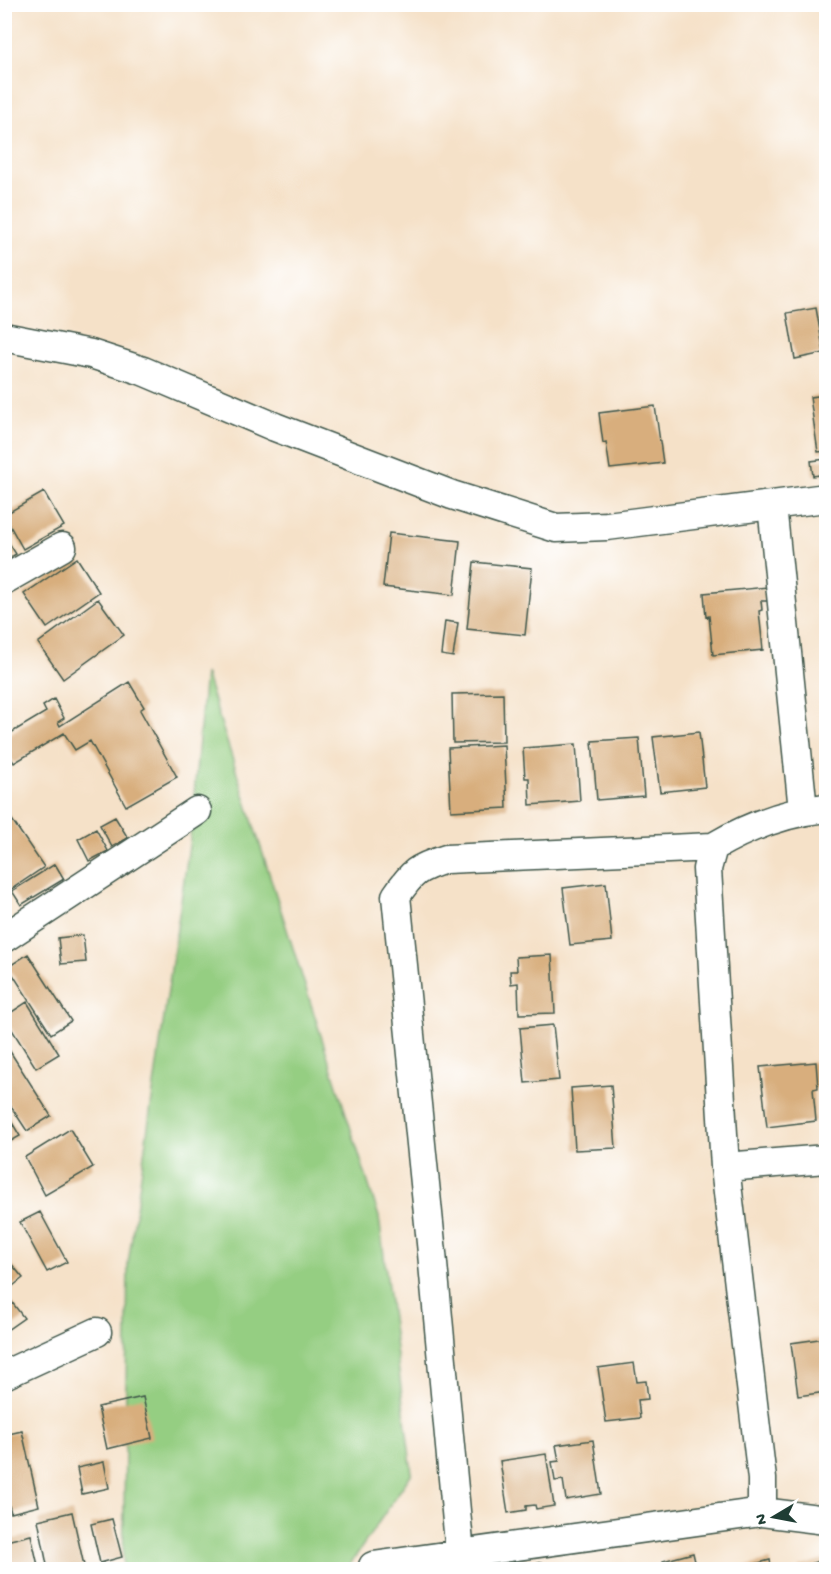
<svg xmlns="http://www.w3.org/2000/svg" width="831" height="1574" font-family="'Gochi Hand',sans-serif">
<rect width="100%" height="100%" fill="#fff"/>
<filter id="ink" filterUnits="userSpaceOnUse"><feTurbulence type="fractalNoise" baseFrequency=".0167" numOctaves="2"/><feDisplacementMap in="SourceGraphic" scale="12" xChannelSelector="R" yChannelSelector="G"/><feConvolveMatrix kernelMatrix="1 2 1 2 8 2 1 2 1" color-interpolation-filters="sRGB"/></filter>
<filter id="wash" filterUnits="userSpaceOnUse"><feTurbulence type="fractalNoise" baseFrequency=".008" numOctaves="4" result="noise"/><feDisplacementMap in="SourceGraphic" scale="24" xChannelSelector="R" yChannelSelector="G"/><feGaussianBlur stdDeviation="1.35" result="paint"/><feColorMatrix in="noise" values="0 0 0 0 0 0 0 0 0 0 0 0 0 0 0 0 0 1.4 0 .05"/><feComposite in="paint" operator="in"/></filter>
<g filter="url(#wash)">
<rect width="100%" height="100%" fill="#f5e1c8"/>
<!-- green -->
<path fill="#95ce82" stroke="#5a865b" stroke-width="1.5" d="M205,673L379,1217L412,1473L347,1569L123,1570L128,1264L190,839Z"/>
<g id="blocks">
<!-- building -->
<path fill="#d8ae7d" d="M816,308L824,353L795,359L787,313Z
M826,395V451L818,452L810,397Z
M655,406L663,463L610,469L606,442L603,443L599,413Z
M826,459V474L813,476L811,461Z
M44,492L64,526L23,549L4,515Z
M389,533L460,541L454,595L383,587Z
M4,535L16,554L4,561Z
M77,558L99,592L47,628L24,594Z
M474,562L532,568L525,635L467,629Z
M768,587L769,601H761L762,610L759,611L763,650L713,655L709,616L706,617L704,593Z
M98,599L124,635L63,679L38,643Z
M445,621L458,623L453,657L441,655Z
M129,682L144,707L140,710L177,777L126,806L90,741L75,750L64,733L14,763L4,747V737L46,712L43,706L54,699L64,718L58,722L60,726Z
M503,693L504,742L453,743L452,694Z
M699,732L705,787L660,792L653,737Z
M639,738L644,796L597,800L592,741Z
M576,744L580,801L530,805L529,778H525L523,748Z
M504,745L507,808L451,811L448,748Z
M4,808L44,867L10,890L4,882Z
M115,817L128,838L112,847L100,825Z
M96,829L108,851L89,861L78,839Z
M55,864L64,879L21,905L12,891Z
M606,883L612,941L570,945L563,888Z
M83,935L86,962L61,964L58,938Z
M28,954L71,1021L51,1034L8,967Z
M552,955L555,1013L519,1014L518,983L511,984L510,971H517L516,957Z
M27,1002L59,1054L36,1068L4,1017Z
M553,1025L559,1080L525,1083L520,1028Z
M4,1042L51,1116L27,1131L4,1096Z
M816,1062L818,1088L813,1089L816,1121L767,1127L760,1067Z
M611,1085L616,1148L575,1150L571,1088Z
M8,1116L20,1136L4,1145V1118Z
M70,1129L93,1167L45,1195L25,1157Z
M40,1212L67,1262L47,1272L20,1222Z
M4,1255L23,1278L4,1293Z
M8,1297L24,1318L4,1332V1299Z
M826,1338V1392L798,1396L791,1343Z
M634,1363L637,1382L646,1381L648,1399L638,1400L640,1418L606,1422L598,1368Z
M143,1397L152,1438L107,1449L98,1407Z
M22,1431L39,1506L11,1513L4,1486V1435Z
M593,1440L601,1494L566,1500L563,1480L555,1481L552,1462L559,1461L556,1445Z
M546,1454L554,1506L536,1509L535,1505L526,1506V1510L508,1513L500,1461Z
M104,1462L109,1488L82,1494L77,1468Z
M72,1512L85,1570H48L38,1520Z
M112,1519L122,1557L100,1563L91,1524Z
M31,1535L39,1570H12L6,1541Z
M693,1553L697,1570H665L663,1561Z
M826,1559V1570H800L799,1567Z
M770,1560L772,1570H736V1569Z
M542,1562L543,1570H518V1569Z"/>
</g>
</g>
<g filter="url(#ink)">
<use href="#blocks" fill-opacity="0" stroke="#3f564a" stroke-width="1.5"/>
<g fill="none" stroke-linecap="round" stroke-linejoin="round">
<defs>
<path id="minor" d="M4,337L91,354L143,371L275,427L452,495L556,528L607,526L826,498
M772,505L803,810
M4,580L62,547
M4,938L197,811
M725,1167L826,1159
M4,1375L97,1332
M762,1512V1479L725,1167L707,869L713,847C747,827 787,812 826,808
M460,1554L432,1253L396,896C412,872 417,868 446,859L713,847
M373,1566L762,1512L826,1520"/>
</defs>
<!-- minor casing -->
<use href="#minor" stroke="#3f564a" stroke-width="31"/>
<!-- minor -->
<use href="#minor" stroke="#fff" stroke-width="28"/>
</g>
</g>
<!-- margin -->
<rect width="831" height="1574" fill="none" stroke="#fff" stroke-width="24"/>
<!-- north arrow -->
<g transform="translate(774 1517) rotate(260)" stroke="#ffffff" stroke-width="4.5" paint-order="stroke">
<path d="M0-4.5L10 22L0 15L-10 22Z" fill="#1f3d34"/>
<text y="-9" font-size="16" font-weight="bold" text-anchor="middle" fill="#1f3d34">N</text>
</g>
</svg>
